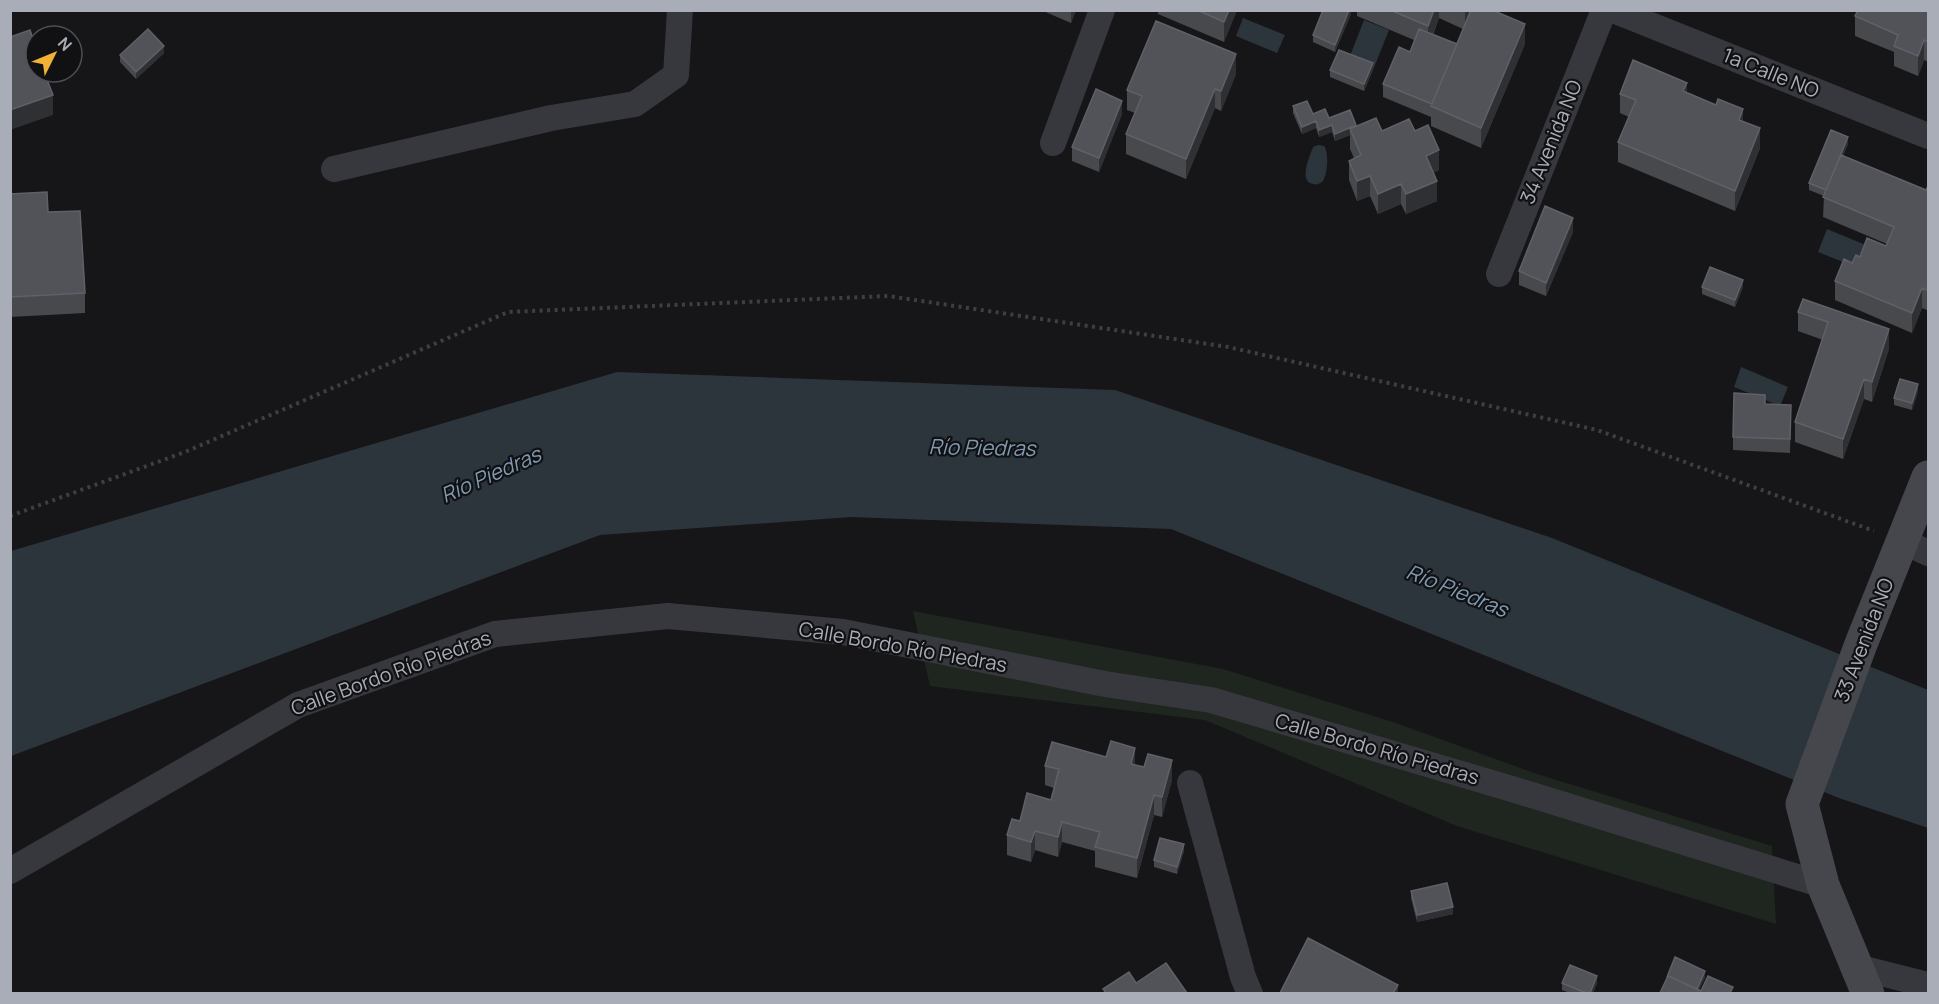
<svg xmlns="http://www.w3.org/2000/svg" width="1939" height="1004" font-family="Manrope,sans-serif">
<rect width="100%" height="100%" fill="#161618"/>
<!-- green -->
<path fill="#1e261f" d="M913,611L1223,669L1393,722L1537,774L1772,846L1776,924L1457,826L1205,720L930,686Z"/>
<!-- water -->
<path fill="#2c353c" d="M1243,18L1285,35L1277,53L1236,36Z
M1364,20L1389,30L1373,70L1348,61Z
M1318,145L1324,146C1329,152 1328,175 1322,182C1319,184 1316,185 1313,184C1298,181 1310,156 1313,147Z
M1827,229L1868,246L1858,268L1818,252Z
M1741,367L1788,387L1780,406L1734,387Z
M617,372L1115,390L1552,538L1928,690V828L1839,798L1171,529L851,517L600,535L11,756V551Z"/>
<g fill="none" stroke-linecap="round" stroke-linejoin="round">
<!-- path -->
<path stroke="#3d3f44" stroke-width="4" stroke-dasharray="3 4.5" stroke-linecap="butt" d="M10,516L185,452L508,312L888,296L1228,347L1597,430L1874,531"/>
<!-- street -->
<path stroke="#37383d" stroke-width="26" d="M1613,10L1928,136
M1053,143L1102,10
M334,169L551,118L635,104L676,75L680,10
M1499,274L1604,10
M1903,541L1928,553
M1190,783L1243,977L1250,994
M10,871L298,705L495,634L668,616L843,632L1105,684L1211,700L1512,789L1823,885
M1857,967L1928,985"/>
<!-- secondary -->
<path stroke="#45474d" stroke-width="33" d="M1868,994L1823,885L1802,804L1861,644L1928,477"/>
</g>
<!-- wall -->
<path fill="#47494d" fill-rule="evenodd" d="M1041,10H1076L1071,23Z
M1158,10H1237L1224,42L1158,14Z
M1351,10V14L1335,52L1313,42V35Z
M1357,10H1492L1525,44L1481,148L1431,126V117L1383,97V84L1410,52L1414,40L1357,16ZM1439,18L1463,29L1457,44L1433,35Z
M1929,10V62L1924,60L1918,76L1894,66V52L1855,36V16Z
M164,53L136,79L120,62V55Z
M1330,70H1373L1364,91L1330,77Z
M1236,74L1221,111L1215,108L1186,179L1126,154V134L1135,113L1127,110V90Z
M1687,93L1743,121L1760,148L1735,211L1618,162V142L1629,117L1620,113V94Z
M1293,106L1313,114L1356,126L1382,131H1415L1439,170L1433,173L1437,201L1406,214L1401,204L1378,214L1370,196L1357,201L1349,180V161L1354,158L1350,149V135L1335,141L1332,132L1319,137L1316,128L1302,134L1293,113Z
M1122,114L1099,172L1072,161V147Z
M1848,144L1843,156L1926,190L1929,184V311L1922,308L1912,333L1835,300V281L1860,257L1886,246L1887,244L1823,217L1824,196L1809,190V183Z
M10,194L48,212L85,293V313L10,317Z
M1573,232L1546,296L1519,285V271Z
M1702,287H1743L1735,307L1702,294Z
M1803,299L1889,349L1872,402L1864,399L1843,459L1795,442V422L1823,340L1798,331V312Z
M1918,391L1912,410L1894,405V398Z
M1765,404L1791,419L1790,453L1733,450V437Z
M1135,765L1172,780L1162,817L1154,815L1137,878L1095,867V851L1062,842L1058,857L1035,850L1031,862L1007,855V835L1020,821L1051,800L1054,788L1045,785V766Z
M1184,851L1177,874L1154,867V860Z
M1411,891L1453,914L1417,922L1411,898Z
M1562,983H1597L1593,993H1570L1562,990Z"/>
<!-- shaded-wall -->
<path fill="#2f3033" d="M1071,10H1076L1071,23Z
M1229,10H1237L1224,42V22Z
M1349,10H1351V14L1335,52V45Z
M1434,10H1439V18L1428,46V26Z
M1465,10H1473L1465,29Z
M1525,24V44L1481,148V128Z
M1924,40V60L1918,76V56Z
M164,46V53L136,79V72Z
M1236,54V74L1221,111V91Z
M1373,63V70L1364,91V84Z
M1687,83V103L1683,91Z
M1215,89V108L1186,179V159Z
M53,95V115L10,130V110Z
M1122,101V114L1099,172V158Z
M1743,109V129L1739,120Z
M1316,121V128L1302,134V127Z
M1332,125V132L1319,137V130Z
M1356,125V132L1350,129V135L1335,141V134Z
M1760,128V148L1735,211V191Z
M1848,137V144L1826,197V190Z
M1439,150V170L1426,176V156Z
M1370,176V196L1357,201V181Z
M1437,181V201L1406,214V194Z
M1401,184V204L1378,214V194Z
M1573,218V232L1546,296V283Z
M1743,280V287L1735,307V300Z
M1922,288V308L1912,333V313Z
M1889,329V349L1872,402V382Z
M1864,379V399L1843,459V439Z
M1918,384V391L1912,410V403Z
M1135,748V767L1131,764Z
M1172,760V780L1162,817V797Z
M1154,795V815L1137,878V858Z
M1062,822V842L1058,857V837Z
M1035,831V850L1031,862V842Z
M1184,844V851L1177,874V867Z
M1453,907V914L1417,922V915Z
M1705,971V978L1698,993L1696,990Z
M1597,976V983L1593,993H1590Z
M1398,985V993H1393Z"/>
<!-- building -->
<path fill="#525359" stroke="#5f6168" stroke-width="1.5" d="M1197,10H1229L1224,22Z
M1323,10H1349L1335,45L1313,35Z
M1390,10H1434L1428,26Z
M1471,10H1492L1525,24L1481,128L1431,106Z
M1858,10H1929V42L1924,40L1918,56L1894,46L1898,35L1855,16Z
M1156,21L1236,54L1221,91L1215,89L1186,159L1126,134L1142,96L1127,90Z
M148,29L164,46L136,72L120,55Z
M1419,29L1457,44L1432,104L1383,84L1399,47L1410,52Z
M30,30L36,48V72H44L53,95L10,110V37Z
M1339,50L1373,63L1364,84L1330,70Z
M1633,60L1687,83L1683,91L1716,105L1718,99L1743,109L1739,120L1760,128L1735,191L1618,142L1636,100L1620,94Z
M1096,89L1122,101L1099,158L1072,147Z
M1307,101L1313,114L1325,109L1329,118L1350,110L1356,125L1335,134L1332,125L1319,130L1316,121L1302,127L1293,106Z
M1376,118L1382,131L1409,119L1415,131L1428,125L1439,150L1426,156L1437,181L1406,194L1401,184L1378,194L1370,176L1357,181L1349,161L1361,155L1350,129Z
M1831,130L1848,137L1826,190L1809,183Z
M1841,155L1926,190L1929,184V291L1922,288L1912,313L1835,281L1844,259L1852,263L1856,255L1860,257L1867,238L1886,246L1894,227L1823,197Z
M47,192L48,212L80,211L85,293L10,297V194Z
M1545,206L1573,218L1546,283L1519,271Z
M1710,267L1743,280L1735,300L1702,287Z
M1803,299L1889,329L1872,382L1864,379L1843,439L1795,422L1828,322L1798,312Z
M1900,379L1918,384L1912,403L1894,398Z
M1734,393L1765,395V404L1791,405L1790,439L1733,437Z
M1111,741L1135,748L1131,764L1144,767L1148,754L1172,760L1162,797L1154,795L1137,858L1095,847L1100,832L1062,822L1058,837L1035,831L1031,842L1007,835L1012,819L1020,821L1027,793L1051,800L1059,769L1045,766L1052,742L1106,757Z
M1160,838L1184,844L1177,867L1154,860Z
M1447,883L1453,907L1417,915L1411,891Z
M1308,938L1398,985L1393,993H1280Z
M1675,957L1705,971L1697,989L1668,976L1667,977Z
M1166,963L1187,993H1106L1103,989L1129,972L1136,983Z
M1570,965L1597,976L1590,993H1586L1562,983Z
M1668,976L1701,991L1708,976L1733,987L1730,993H1660Z"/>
<g text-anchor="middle" stroke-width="4.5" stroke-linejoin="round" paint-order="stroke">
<!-- street labels -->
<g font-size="20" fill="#a8adb8" stroke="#111113">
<text transform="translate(1771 73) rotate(22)" y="7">1a Calle NO</text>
<text transform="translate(1551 142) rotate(-68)" y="7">34 Avenida NO</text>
<text transform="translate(1864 640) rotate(-69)" y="7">33 Avenida NO</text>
<text transform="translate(903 647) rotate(10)" y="7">Calle Bordo Río Piedras</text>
<text transform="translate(391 673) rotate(-20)" y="7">Calle Bordo Río Piedras</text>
<text transform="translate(1377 749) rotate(16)" y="7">Calle Bordo Río Piedras</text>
</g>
<!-- water labels -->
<g font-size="21" font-style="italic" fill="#7f9bb3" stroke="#111113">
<text transform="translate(982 448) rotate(1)" y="7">Río Piedras</text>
<text transform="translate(491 475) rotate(-24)" y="7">Río Piedras</text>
<text transform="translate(1457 591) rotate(22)" y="7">Río Piedras</text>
</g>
</g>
<!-- border -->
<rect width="1939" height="1004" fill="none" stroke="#a8adb8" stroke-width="24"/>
<!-- north arrow -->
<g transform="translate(54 54) rotate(47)"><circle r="28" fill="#111113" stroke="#4d4f55" stroke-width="1.5"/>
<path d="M0-4.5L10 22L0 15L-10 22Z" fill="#f2b134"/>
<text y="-9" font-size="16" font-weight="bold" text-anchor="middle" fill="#a8adb8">N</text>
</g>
</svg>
